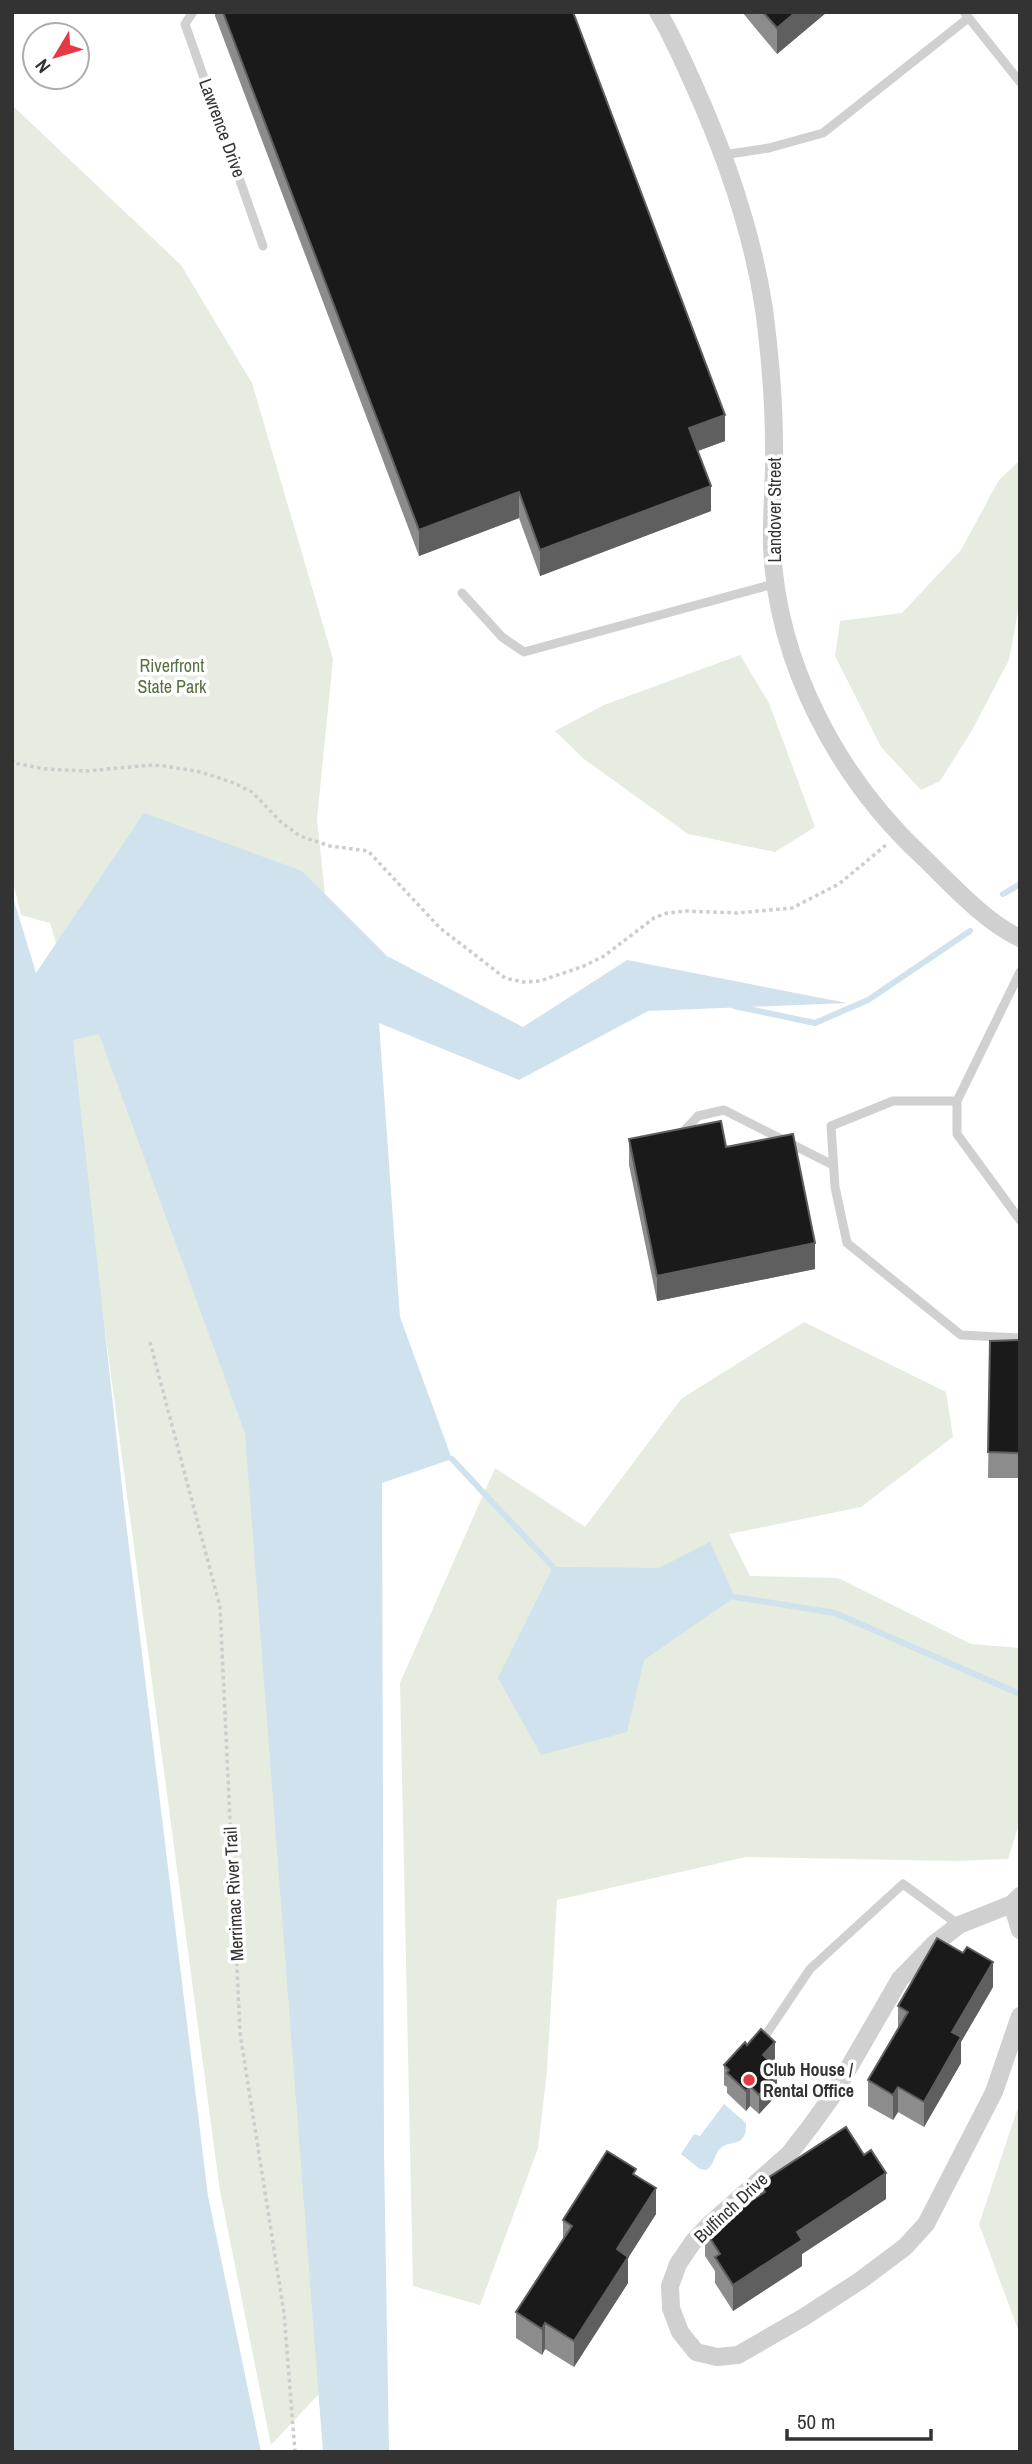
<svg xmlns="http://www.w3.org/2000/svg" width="1032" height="2464" font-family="'Archivo Narrow',sans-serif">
<rect width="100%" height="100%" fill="#fff"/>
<!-- green -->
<path fill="#e6ecdf" d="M12,105L181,265L252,383L333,659L317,819L330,942L377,2332L271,2445L220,2191L78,1128L67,982L50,923L21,915L12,878Z
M1020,460V601L1009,660L971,732L940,781L921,790L881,747L835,656L840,621L902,613L961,550L999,480Z
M740,655L769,703L815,827L775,852L688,834L584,759L555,731L604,705Z
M804,1322L946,1392L953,1437L861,1507L729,1534L750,1576L838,1578L971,1644L1020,1648V1821L1008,1859L955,1861L746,1857L557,1900L547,2071L538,2148L480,2305L413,2286L400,1683L495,1468L585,1527L681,1399Z
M1020,2101V2335L979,2224Z"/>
<!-- water -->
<path fill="#cfe2ee" d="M144,813L302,871L387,956L523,1027L627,960L847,1003L648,1011L519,1080L379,1023L400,1317L452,1459L382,1483L384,2153L389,2452H323L245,1433L99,1034L73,1040L125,1514L208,2196L261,2452H12V894L36,973Z
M710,1542L735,1597L644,1660L627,1732L541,1755L498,1678L553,1567L659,1568Z
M724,2104L746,2123C747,2151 728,2137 718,2151C713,2159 714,2165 706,2170L700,2169L681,2154L694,2134L700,2136Z"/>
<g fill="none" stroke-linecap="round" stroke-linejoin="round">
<!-- stream -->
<path stroke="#cfe2ee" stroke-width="6" d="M1003,894L1020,884
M734,1006L815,1023L868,1000L970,931
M452,1459L553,1567
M735,1597L835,1613L1020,1694"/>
<!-- path -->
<path stroke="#cdcdcd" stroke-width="3.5" stroke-dasharray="3.5 3.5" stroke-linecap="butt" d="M12,759L14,763L45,769L86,771L152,765L165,766L201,772L234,783L252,792L282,823L300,836L330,846L368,851L440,928L505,978L523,982L540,981L584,966L604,956L654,918L667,913L686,911L737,913L792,908L839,884L886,845
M150,1342L220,1607L240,2033L284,2313L295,2452"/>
<!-- lane -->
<path stroke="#d0d0d0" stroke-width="9" d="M193,12L185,24L263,246
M964,12L1020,82
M723,155L769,148L823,133L967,19
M462,593L502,637L524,652L777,583
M1020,972L957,1101V1134L1020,1220
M957,1101H893L831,1126L835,1187L847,1243L961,1335L1020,1338
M685,1130L698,1116L724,1110L833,1165
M761,2042L810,1969L903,1884L959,1925"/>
<!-- street -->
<path stroke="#d0d0d0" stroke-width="18" d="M658,12C672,35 682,59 693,83C726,156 752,230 764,309C770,355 774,400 774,446C775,480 771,513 772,547C777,664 838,778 923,857C951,884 985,922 1020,938
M1020,1896L1012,1904L959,1925L934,1944L900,1979L833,2095L810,2127L789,2154L709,2225L693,2242L678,2264L670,2286L671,2308L680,2332L696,2352L717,2357L738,2355L804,2317L861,2280L905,2247L926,2224L994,2092L1020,2016
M1012,1904L1020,1930"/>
</g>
<!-- wall -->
<path fill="#8c8c8c" d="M215,12H573L725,441L698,451L711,511L540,576L519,518L419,556L215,16Z
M742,12H827L777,54Z
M629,1139L726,1147L815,1269L657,1301L629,1165Z
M1020,1340V1478H988L990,1341Z
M993,1987L961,2042V2063L924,2127L898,2112L893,2120L868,2106V2080L898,2029V2006Z
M775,2062L773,2064L777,2087L775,2089V2097L759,2114L750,2106L746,2111L727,2093V2087L724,2085V2065Z
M864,2155L886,2199L802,2254V2266L733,2311L715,2283V2271L705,2256V2230L760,2195V2183Z
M636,2175L656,2214L628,2258V2283L574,2367L545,2349L542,2355L516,2338V2312L563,2241V2220Z"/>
<!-- shaded-wall -->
<path fill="#5f5f5f" d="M796,12H827L777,54V28Z
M725,415V441L689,454V428Z
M711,486V511L540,576V550Z
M519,492V518L419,556V530Z
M815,1243V1269L657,1301V1276Z
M993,1962V1987L961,2042V2063L924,2127V2102L952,2032Z
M775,2042V2062L763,2075V2055Z
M777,2067V2087L775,2089V2097L759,2114V2095L772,2073Z
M750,2086V2106L746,2111V2091Z
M898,2087V2112L893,2120V2095Z
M886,2173V2199L802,2254V2266L733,2311V2285L797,2232Z
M656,2188V2214L628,2258V2283L574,2367V2341L617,2249Z
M545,2323V2349L542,2355V2329Z"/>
<!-- building -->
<path fill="#1a1a1a" stroke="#5f5f5f" stroke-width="2" d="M223,12H573L725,415L689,428L711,486L540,550L519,492L419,530Z
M763,12H796L777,28Z
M721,1121L726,1147L793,1134L815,1243L657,1276L629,1139Z
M1020,1340V1453L988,1452L990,1341Z
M937,1938L963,1953L967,1947L993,1962L952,2032L961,2037L924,2102L898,2087L893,2095L868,2080L908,2012L898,2006Z
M761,2029L775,2042L763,2055L777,2067L772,2073L775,2077L759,2095L750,2086L746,2091L727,2073L729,2070L724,2065L745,2042L747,2045Z
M846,2127L864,2155L871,2150L886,2173L797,2232L802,2240L733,2285L715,2257L720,2254L705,2230L765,2192L760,2183Z
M607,2151L636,2169L633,2174L656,2188L617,2249L628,2257L574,2341L545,2323L542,2329L516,2312L572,2226L563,2220Z"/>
<!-- markers -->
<circle fill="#e63946" stroke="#fff" stroke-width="2.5" cx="749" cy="2080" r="7"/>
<g text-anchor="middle" stroke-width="7" stroke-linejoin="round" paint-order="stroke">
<!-- street labels -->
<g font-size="18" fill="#333" stroke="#fff">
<text transform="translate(222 128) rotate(70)" y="6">Lawrence Drive</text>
<text transform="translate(775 510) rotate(-90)" y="6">Landover Street</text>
<text transform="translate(234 1894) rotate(-93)" y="6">Merrimac River Trail</text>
<text transform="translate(731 2208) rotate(-43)" y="6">Bulfinch Drive</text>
</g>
<!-- park labels -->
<g font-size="18" fill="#56703f" stroke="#fff">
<text x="172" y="672">Riverfront<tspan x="172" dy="21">State Park</tspan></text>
</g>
<!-- poi labels -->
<g font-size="18" font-weight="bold" fill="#333" stroke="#fff" text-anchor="start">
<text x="763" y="2076">Club House /<tspan x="763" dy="21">Rental Office</tspan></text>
</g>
</g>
<!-- border -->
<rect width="1032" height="2464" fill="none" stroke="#333333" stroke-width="28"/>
<!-- north arrow -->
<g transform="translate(56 56) rotate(232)"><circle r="33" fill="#ffffff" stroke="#adadad" stroke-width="2"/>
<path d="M0-5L12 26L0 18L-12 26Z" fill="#e63946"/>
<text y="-10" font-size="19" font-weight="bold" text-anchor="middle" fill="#333333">N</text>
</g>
<!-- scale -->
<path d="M787 2429v10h144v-10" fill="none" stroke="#333333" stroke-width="3.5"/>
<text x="797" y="2429" font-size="21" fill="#333333" stroke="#ffffff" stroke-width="5" paint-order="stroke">50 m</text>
</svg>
